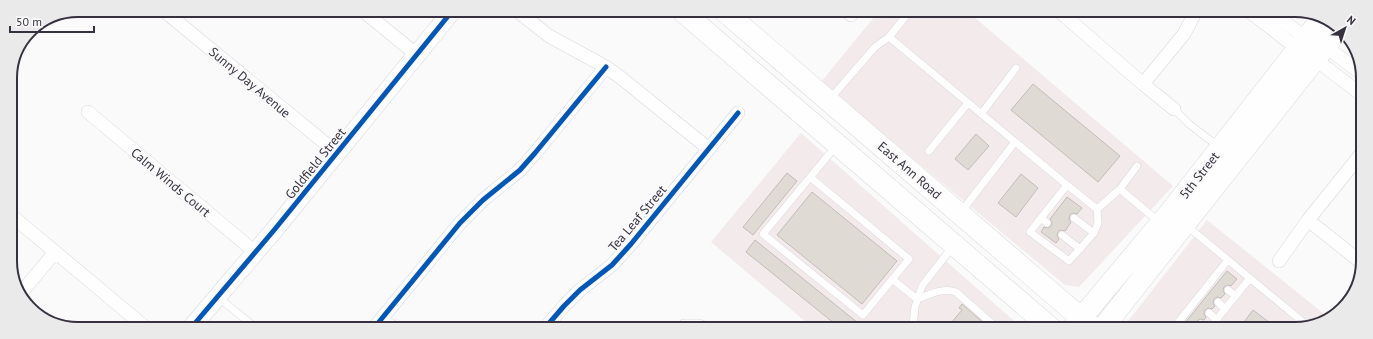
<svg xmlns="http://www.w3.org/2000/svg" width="1373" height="339" font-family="'PT Sans',sans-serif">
<rect width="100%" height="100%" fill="#fafafa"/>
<!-- commercial -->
<path fill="#f3eaeb" d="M879,11H967L1173,186L1079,287L1065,285L821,82Z
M801,133L1023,329L813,328L711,242Z
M1207,220L1328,317L1299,329H1122Z"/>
<!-- building -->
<path fill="#e0dad5" stroke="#c2bcb8" d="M1033,84L1120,156L1098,182L1011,110Z
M976,134L989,146L968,170L955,159Z
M787,173L797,181L753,235L743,227Z
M1021,174L1038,188L1016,217L998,203Z
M812,192L897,261L862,304L777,235Z
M1067,197L1082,208L1077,214L1072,213L1070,215L1069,220L1071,222L1065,231L1060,230L1058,232L1057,236L1059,239L1056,243L1041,232L1044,227L1048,228L1051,226L1052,222L1050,219Z
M755,240L858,323L854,328H840L746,252Z
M1227,271L1237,279L1231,286L1228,285L1224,287L1223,290L1225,294L1221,298L1217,297L1214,299L1213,303L1215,306L1212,309L1208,308L1205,310L1204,314L1206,317L1204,320L1200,319L1197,321V329H1180Z
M962,304L986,325L983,329H946L962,310L959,308Z
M1253,310L1278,329H1239Z"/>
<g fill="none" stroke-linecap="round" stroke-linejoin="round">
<defs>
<path id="lane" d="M910,11L889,37L1067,185L1030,232L1069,261L1094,233L1098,223L1097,209L1120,189L1159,222
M830,99L875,47L889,37
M1174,109L1189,124L1219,147
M981,114L1016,68
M929,151L968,103
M810,177L909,259L863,315L763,234L836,146
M1067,185L1097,209
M1120,189L1137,166
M961,212L1015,142
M1041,218L1047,223
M1074,218L1094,233
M1187,226L1304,323L1299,329
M1062,235L1080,249
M892,279L917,299C929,295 943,287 956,292L998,329
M1228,290L1236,296
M218,297L256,328
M1218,302L1225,309
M1209,313L1217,320
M1201,324L1207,329
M916,328L913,326L915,307L922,286L953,246
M1173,329L1228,260
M1209,329L1250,278"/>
<path id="street" d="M163,10L337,153
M362,10L417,55
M516,10L549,36L606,67L620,77L709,149
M846,11L851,15
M1059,11L1143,84L1174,109
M1249,11L1298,49
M1270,11L1306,38
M1325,46L1362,74
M1315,59L1362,95
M1143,84L1184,34L1196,11
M88,112L255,252
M11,215L146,328
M1308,220L1362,263
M1279,261L1308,220L1362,153
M21,293L55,252
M382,319L393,328
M684,326H699L704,328
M374,328L460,223L483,200L520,170L535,153L606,67
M545,328L564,306L580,290L612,265L631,244L738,113"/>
<path id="secondary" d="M191,328L275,229L453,10"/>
<path id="primary" d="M682,11L1052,329
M724,11L1081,318L1095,329
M1073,328L1170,212L1322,18
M1102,329L1340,28"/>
</defs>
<!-- lane casing -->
<use href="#lane" stroke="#d9d7dd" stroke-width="8"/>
<!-- street casing -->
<use href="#street" stroke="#d9d7dd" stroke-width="14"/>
<!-- secondary casing -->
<use href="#secondary" stroke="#d9d7dd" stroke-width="19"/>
<!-- primary casing -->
<use href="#primary" stroke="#d9d7dd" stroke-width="22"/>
<!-- lane -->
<use href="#lane" stroke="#fefefe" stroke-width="7"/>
<!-- street -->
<use href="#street" stroke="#fefefe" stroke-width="13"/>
<!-- secondary -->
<use href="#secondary" stroke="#fefefe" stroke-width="18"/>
<!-- primary -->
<use href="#primary" stroke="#fefefe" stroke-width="21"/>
<defs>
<path id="cycleway" d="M191,328L275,229L453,10
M374,328L460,223L483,200L520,170L535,153L606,67
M545,328L564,306L580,290L612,265L631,244L738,113"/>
</defs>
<!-- cycleway casing -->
<use href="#cycleway" stroke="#fafafa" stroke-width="8"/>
<!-- cycleway -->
<use href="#cycleway" stroke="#0057b8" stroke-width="5"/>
</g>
<g text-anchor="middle" stroke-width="4" stroke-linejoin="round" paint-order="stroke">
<!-- street labels -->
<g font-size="13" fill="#37313f" stroke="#fafafa">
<text transform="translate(250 82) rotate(40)" y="5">Sunny Day Avenue</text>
<text transform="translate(315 163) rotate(-51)" y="5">Goldfield Street</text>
<text transform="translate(910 170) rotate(41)" y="5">East Ann Road</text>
<text transform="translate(1199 175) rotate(-52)" y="5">5th Street</text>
<text transform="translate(171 182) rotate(40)" y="5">Calm Winds Court</text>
<text transform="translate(637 218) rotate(-50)" y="5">Tea Leaf Street</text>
</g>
</g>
<!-- crop -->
<path d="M0 0H1373V339H0ZM78 17H1295A61 61 0 0 1 1356 78V261A61 61 0 0 1 1295 322H78A61 61 0 0 1 17 261V78A61 61 0 0 1 78 17Z" fill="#eaeaeb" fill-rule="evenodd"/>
<path fill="none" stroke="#37313f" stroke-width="2" d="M78 17H1295A61 61 0 0 1 1356 78V261A61 61 0 0 1 1295 322H78A61 61 0 0 1 17 261V78A61 61 0 0 1 78 17Z"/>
<!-- north arrow -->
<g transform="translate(1345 28) rotate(39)" stroke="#fafafa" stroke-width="3" paint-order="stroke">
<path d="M0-3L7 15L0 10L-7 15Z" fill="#37313f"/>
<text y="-6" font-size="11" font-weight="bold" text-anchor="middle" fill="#37313f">N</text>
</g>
<!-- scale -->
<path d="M10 26v6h84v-6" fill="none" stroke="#37313f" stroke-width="2"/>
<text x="16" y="26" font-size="12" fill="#37313f" stroke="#fafafa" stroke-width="3" paint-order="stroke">50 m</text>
</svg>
